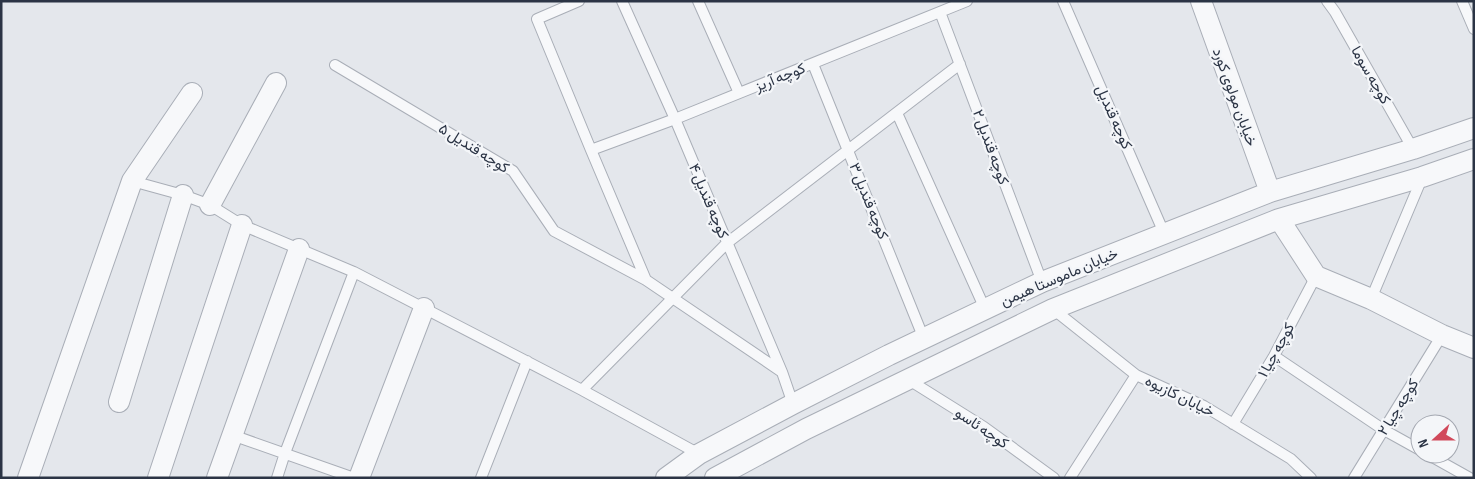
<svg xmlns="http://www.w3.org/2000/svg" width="1475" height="479" font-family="'Sofia Sans Condensed',Vazirmatn,sans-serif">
<rect width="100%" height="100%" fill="#e4e7ec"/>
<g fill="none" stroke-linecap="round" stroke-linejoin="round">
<defs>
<path id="service" d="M579,1L537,19L591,150L646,280
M622,1L675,119L782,372L793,404
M698,1L739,93
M1063,1L1164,233
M1327,1L1335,12L1413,149
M1462,1L1474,29
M940,12L1042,282
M813,64L924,339
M335,65L513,171L554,231L646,280L782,372
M897,113L985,309
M591,150L675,119L967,1
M132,181L183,195L210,205L242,225L354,272L582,390L699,454
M1371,299L1422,178
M1053,309L1136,375L1204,406L1291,459L1311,478
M1274,356L1384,430L1420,450
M909,380L984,427L1054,478
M582,390L727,243L960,64
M1233,424L1274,356L1316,276
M232,435L354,478
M1427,454L1470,478
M277,478L285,453L354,272
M481,478L527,361
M1070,478L1136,375
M1354,478L1442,335"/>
<path id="minor" d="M1201,1L1270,192
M210,205L276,83
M1279,219L1316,276L1371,299L1442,335L1474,348
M119,402L183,195
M28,478L132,181L192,93
M158,478L242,225
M217,478L299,249
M359,478L424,308
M666,478L699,454L793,404L889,355L1042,282L1270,192L1413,149L1474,128
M715,478L806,429L1053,309L1279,219L1422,177L1474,159"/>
</defs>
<!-- service casing -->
<use href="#service" stroke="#a9aeb7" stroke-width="12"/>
<!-- minor casing -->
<use href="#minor" stroke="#a9aeb7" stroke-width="22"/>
<!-- service -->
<use href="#service" stroke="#f7f8fa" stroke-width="10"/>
<!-- minor -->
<use href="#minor" stroke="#f7f8fa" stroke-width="20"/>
</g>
<g text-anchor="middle" stroke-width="4.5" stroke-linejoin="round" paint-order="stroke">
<!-- street labels -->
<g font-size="15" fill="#2b3445" stroke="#f4f6f9">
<text transform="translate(1371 75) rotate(60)" y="5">کوچه سوما</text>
<text transform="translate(780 77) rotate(-22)" y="5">کوچه آریز</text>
<text transform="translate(1235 97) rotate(70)" y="5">خیابان مولوی کورد</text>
<text transform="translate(1114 117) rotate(66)" y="5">کوچه قندیل</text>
<text transform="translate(991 147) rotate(70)" y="5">کوچه قندیل ۲</text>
<text transform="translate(474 148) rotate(32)" y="5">کوچه قندیل ۵</text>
<text transform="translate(709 201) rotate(67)" y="5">کوچه قندیل ۴</text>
<text transform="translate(869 201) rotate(68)" y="5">کوچه قندیل ۳</text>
<text transform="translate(1059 277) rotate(-23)" y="5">خیابان ماموستا هیمن</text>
<text transform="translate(1276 350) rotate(-61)" y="5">کوچه چیا ۱</text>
<text transform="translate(1180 396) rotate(26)" y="5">خیابان کازیوه</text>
<text transform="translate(1398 407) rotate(-58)" y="5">کوچه چیا ۲</text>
<text transform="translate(982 428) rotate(34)" y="5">کوچه ئاسو</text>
</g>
</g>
<!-- border -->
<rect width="1475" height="479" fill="none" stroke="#2b3445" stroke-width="5"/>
<!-- north arrow -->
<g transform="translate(1435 439) rotate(249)"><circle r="24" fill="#f4f6f9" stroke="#a4a8b1"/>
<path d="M0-4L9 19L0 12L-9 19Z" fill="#d1495b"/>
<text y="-8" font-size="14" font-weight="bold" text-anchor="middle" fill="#2b3445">N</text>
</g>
</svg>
